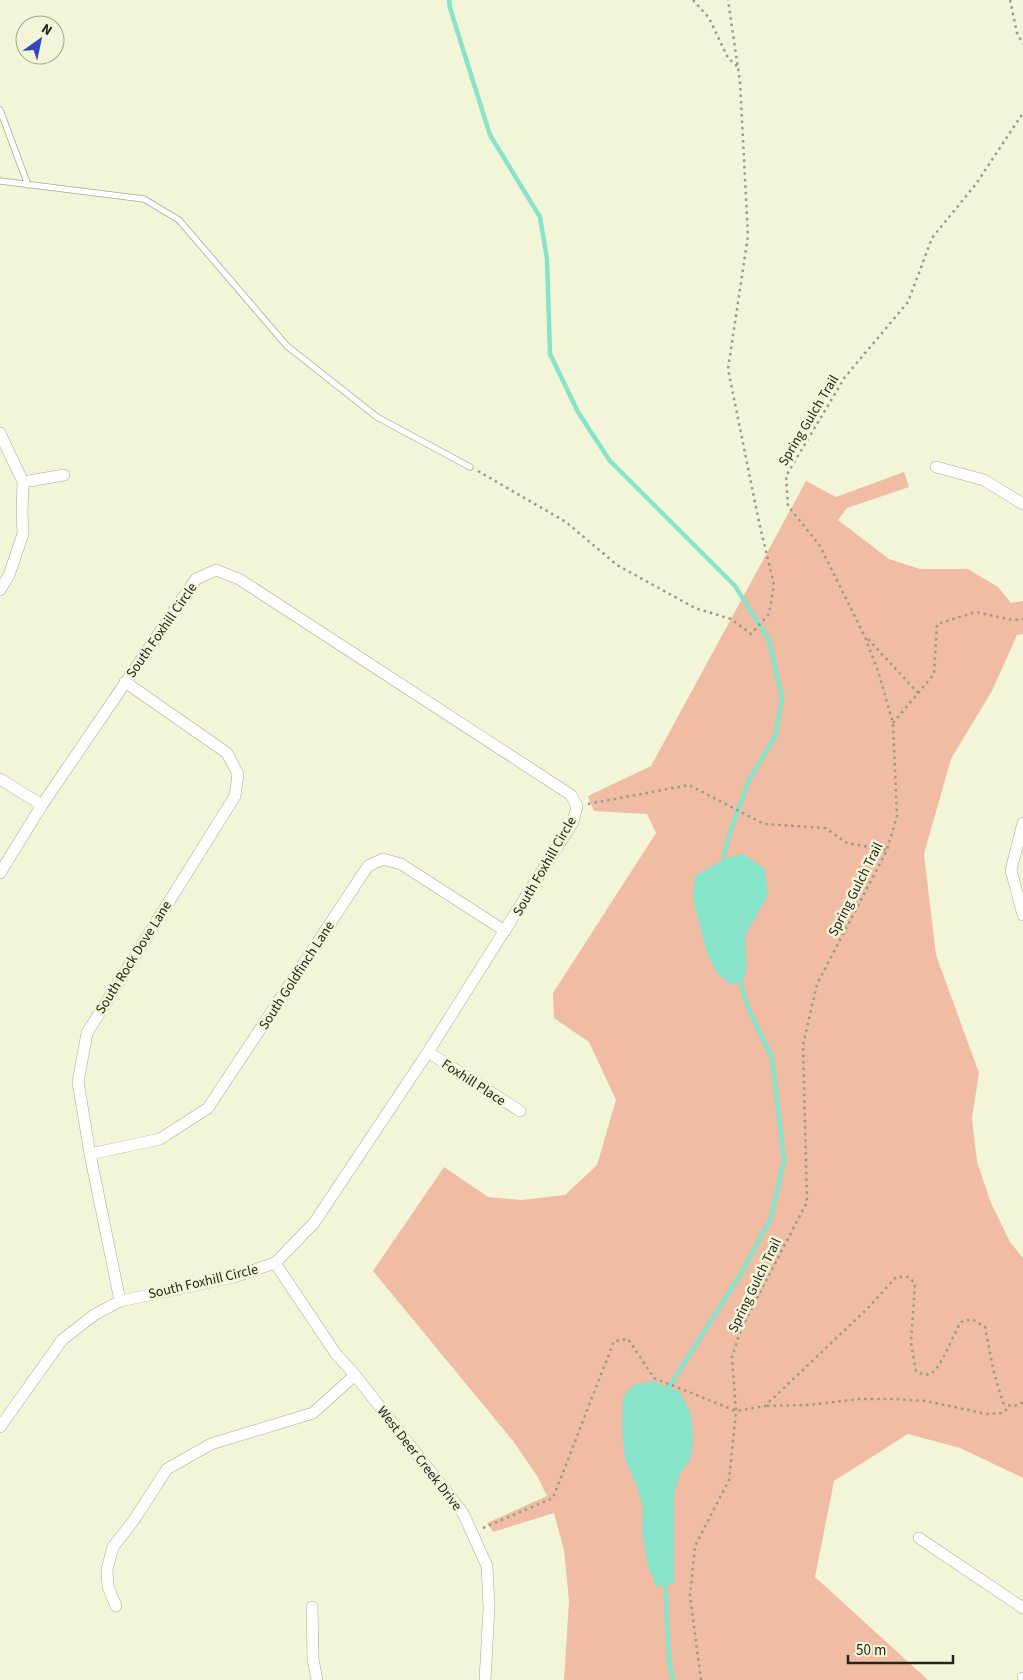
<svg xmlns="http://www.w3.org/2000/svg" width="1023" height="1680" font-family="'Source Sans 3',sans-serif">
<rect width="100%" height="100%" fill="#f3f5d8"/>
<!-- green -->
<path fill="#f1bca4" d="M904,472L909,487L847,508L838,520L889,559L920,569H968L998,587L1011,603L1023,601V634L1017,635L992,691L951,759L924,854L936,955L979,1073L972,1118L977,1162L991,1203L1010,1242L1023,1258V1478L960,1448L908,1434L834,1481L815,1577L928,1680H564L569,1601L564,1550L554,1513L493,1532L487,1523L547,1496L537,1476L513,1441L373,1271L444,1167L488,1197L521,1200L565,1195L597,1165L616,1100L589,1042L554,1018L553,993L656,833L647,814L594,811L588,796L651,766L806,481L836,497Z"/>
<!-- water -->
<path fill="#87e3c9" d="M743,854L765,869L768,895L746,934L745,949L747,966L743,981L731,985L717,973L707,953L693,900L695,876L725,859Z
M653,1381L680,1392L691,1414L693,1444L690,1460L680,1473L674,1495V1584L657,1587L648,1567L642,1531L643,1508L637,1486L625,1459L622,1429L623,1397L633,1385Z"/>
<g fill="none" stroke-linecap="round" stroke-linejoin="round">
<!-- stream -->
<path stroke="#87e3c9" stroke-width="4.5" d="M449,0L450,8L490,135L540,217L547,259L550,354L578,412L610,461L735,586L769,640L782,698L775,737L749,780L730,832L724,855L725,864
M666,1392L742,1272L771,1218L784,1161L772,1058L749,1010L739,978
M665,1579L669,1661L673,1680"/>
<defs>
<path id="service" d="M0,110L28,185
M0,181L144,199L179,220L287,346L377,417L470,467"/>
<path id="minor" d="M0,433L23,482L22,512L23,534L9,575L0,590
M936,467L984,480L1023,504
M23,482L64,475
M0,779L42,805
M1023,823L1011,870L1023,915
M0,873L42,805L196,579L216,570L239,579L571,795L577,806L573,822L428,1052L314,1223L275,1263L234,1277L120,1301L94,1315L62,1340L0,1427
M428,1052L520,1111
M90,1154L160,1139L208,1108L368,866L383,859L401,864L505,931
M275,1263L336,1354L355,1375L463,1513L487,1566L489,1607L485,1680
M120,1301L90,1154L78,1082L87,1033L235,796L238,774L227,753L125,682
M919,1538L1023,1608
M116,1606L108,1587L107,1569L113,1547L134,1520L167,1469L211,1444L313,1413L355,1375
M312,1607L313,1659L317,1680
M1023,1680V1678"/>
</defs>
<!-- service casing -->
<use href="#service" stroke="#a7a98e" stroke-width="7"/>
<!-- minor casing -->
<use href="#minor" stroke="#a7a98e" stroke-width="12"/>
<!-- path -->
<path stroke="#999b86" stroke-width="2.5" stroke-dasharray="2.5 4" stroke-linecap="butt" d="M693,0L709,18L728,58L737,66
M1010,0L1017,33L1023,44
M478,471L566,522L617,565L695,608L731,619L751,634L769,614L774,585L759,522L728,369L748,236L740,82L728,0
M868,639L918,693
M893,723L934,674L937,624L976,612L1012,620L1023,619
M588,804L689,785L764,824L825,828L847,843L887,850
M767,1406L808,1405L860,1399H893L926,1401L987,1414L1002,1413L1010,1407
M483,1528L553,1498L614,1341L628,1339L654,1378L736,1411L765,1406L868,1308L896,1277H909L915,1284L911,1343L916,1371L925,1375C928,1374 931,1374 933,1372C941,1367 954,1333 961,1322L972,1319L985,1327L993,1369L1003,1403C1012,1407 1015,1407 1023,1402
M701,1680L690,1596L695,1546L729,1480L736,1411L732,1357L741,1329L807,1202L803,1045L817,984L887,850L897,816L893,723L878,671L865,637L820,546L788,506L786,476L845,377L908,302L932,238L976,184L1023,113"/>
<!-- service -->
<use href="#service" stroke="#fff" stroke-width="5.5"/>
<!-- minor -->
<use href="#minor" stroke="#fff" stroke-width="11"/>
</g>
<g text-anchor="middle" stroke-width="5" stroke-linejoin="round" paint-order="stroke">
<!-- street labels -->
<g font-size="14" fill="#24251a" stroke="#f3f5d8">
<text transform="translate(808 420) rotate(-59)" y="5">Spring Gulch Trail</text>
<text transform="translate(161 630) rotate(-55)" y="5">South Foxhill Circle</text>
<text transform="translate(544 866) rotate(-60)" y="5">South Foxhill Circle</text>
<text transform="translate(855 889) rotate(-63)" y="5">Spring Gulch Trail</text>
<text transform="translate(133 957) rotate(-58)" y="5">South Rock Dove Lane</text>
<text transform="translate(296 975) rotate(-57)" y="5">South Goldfinch Lane</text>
<text transform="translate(474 1082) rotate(33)" y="5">Foxhill Place</text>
<text transform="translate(203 1281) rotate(-13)" y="5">South Foxhill Circle</text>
<text transform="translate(754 1285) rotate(-64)" y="5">Spring Gulch Trail</text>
<text transform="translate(420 1458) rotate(52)" y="5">West Deer Creek Drive</text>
</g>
</g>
<!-- north arrow -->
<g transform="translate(40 40) rotate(33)"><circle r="24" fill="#f3f5d8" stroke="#a0a28c"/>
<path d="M0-4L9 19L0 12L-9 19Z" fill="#3349bb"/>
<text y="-8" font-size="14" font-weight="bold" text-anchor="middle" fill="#24251a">N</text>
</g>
<!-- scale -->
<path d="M848 1655v8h105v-8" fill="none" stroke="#24251a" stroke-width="2.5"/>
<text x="856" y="1655" font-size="15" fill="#24251a" stroke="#f3f5d8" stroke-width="4" paint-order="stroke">50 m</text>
</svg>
